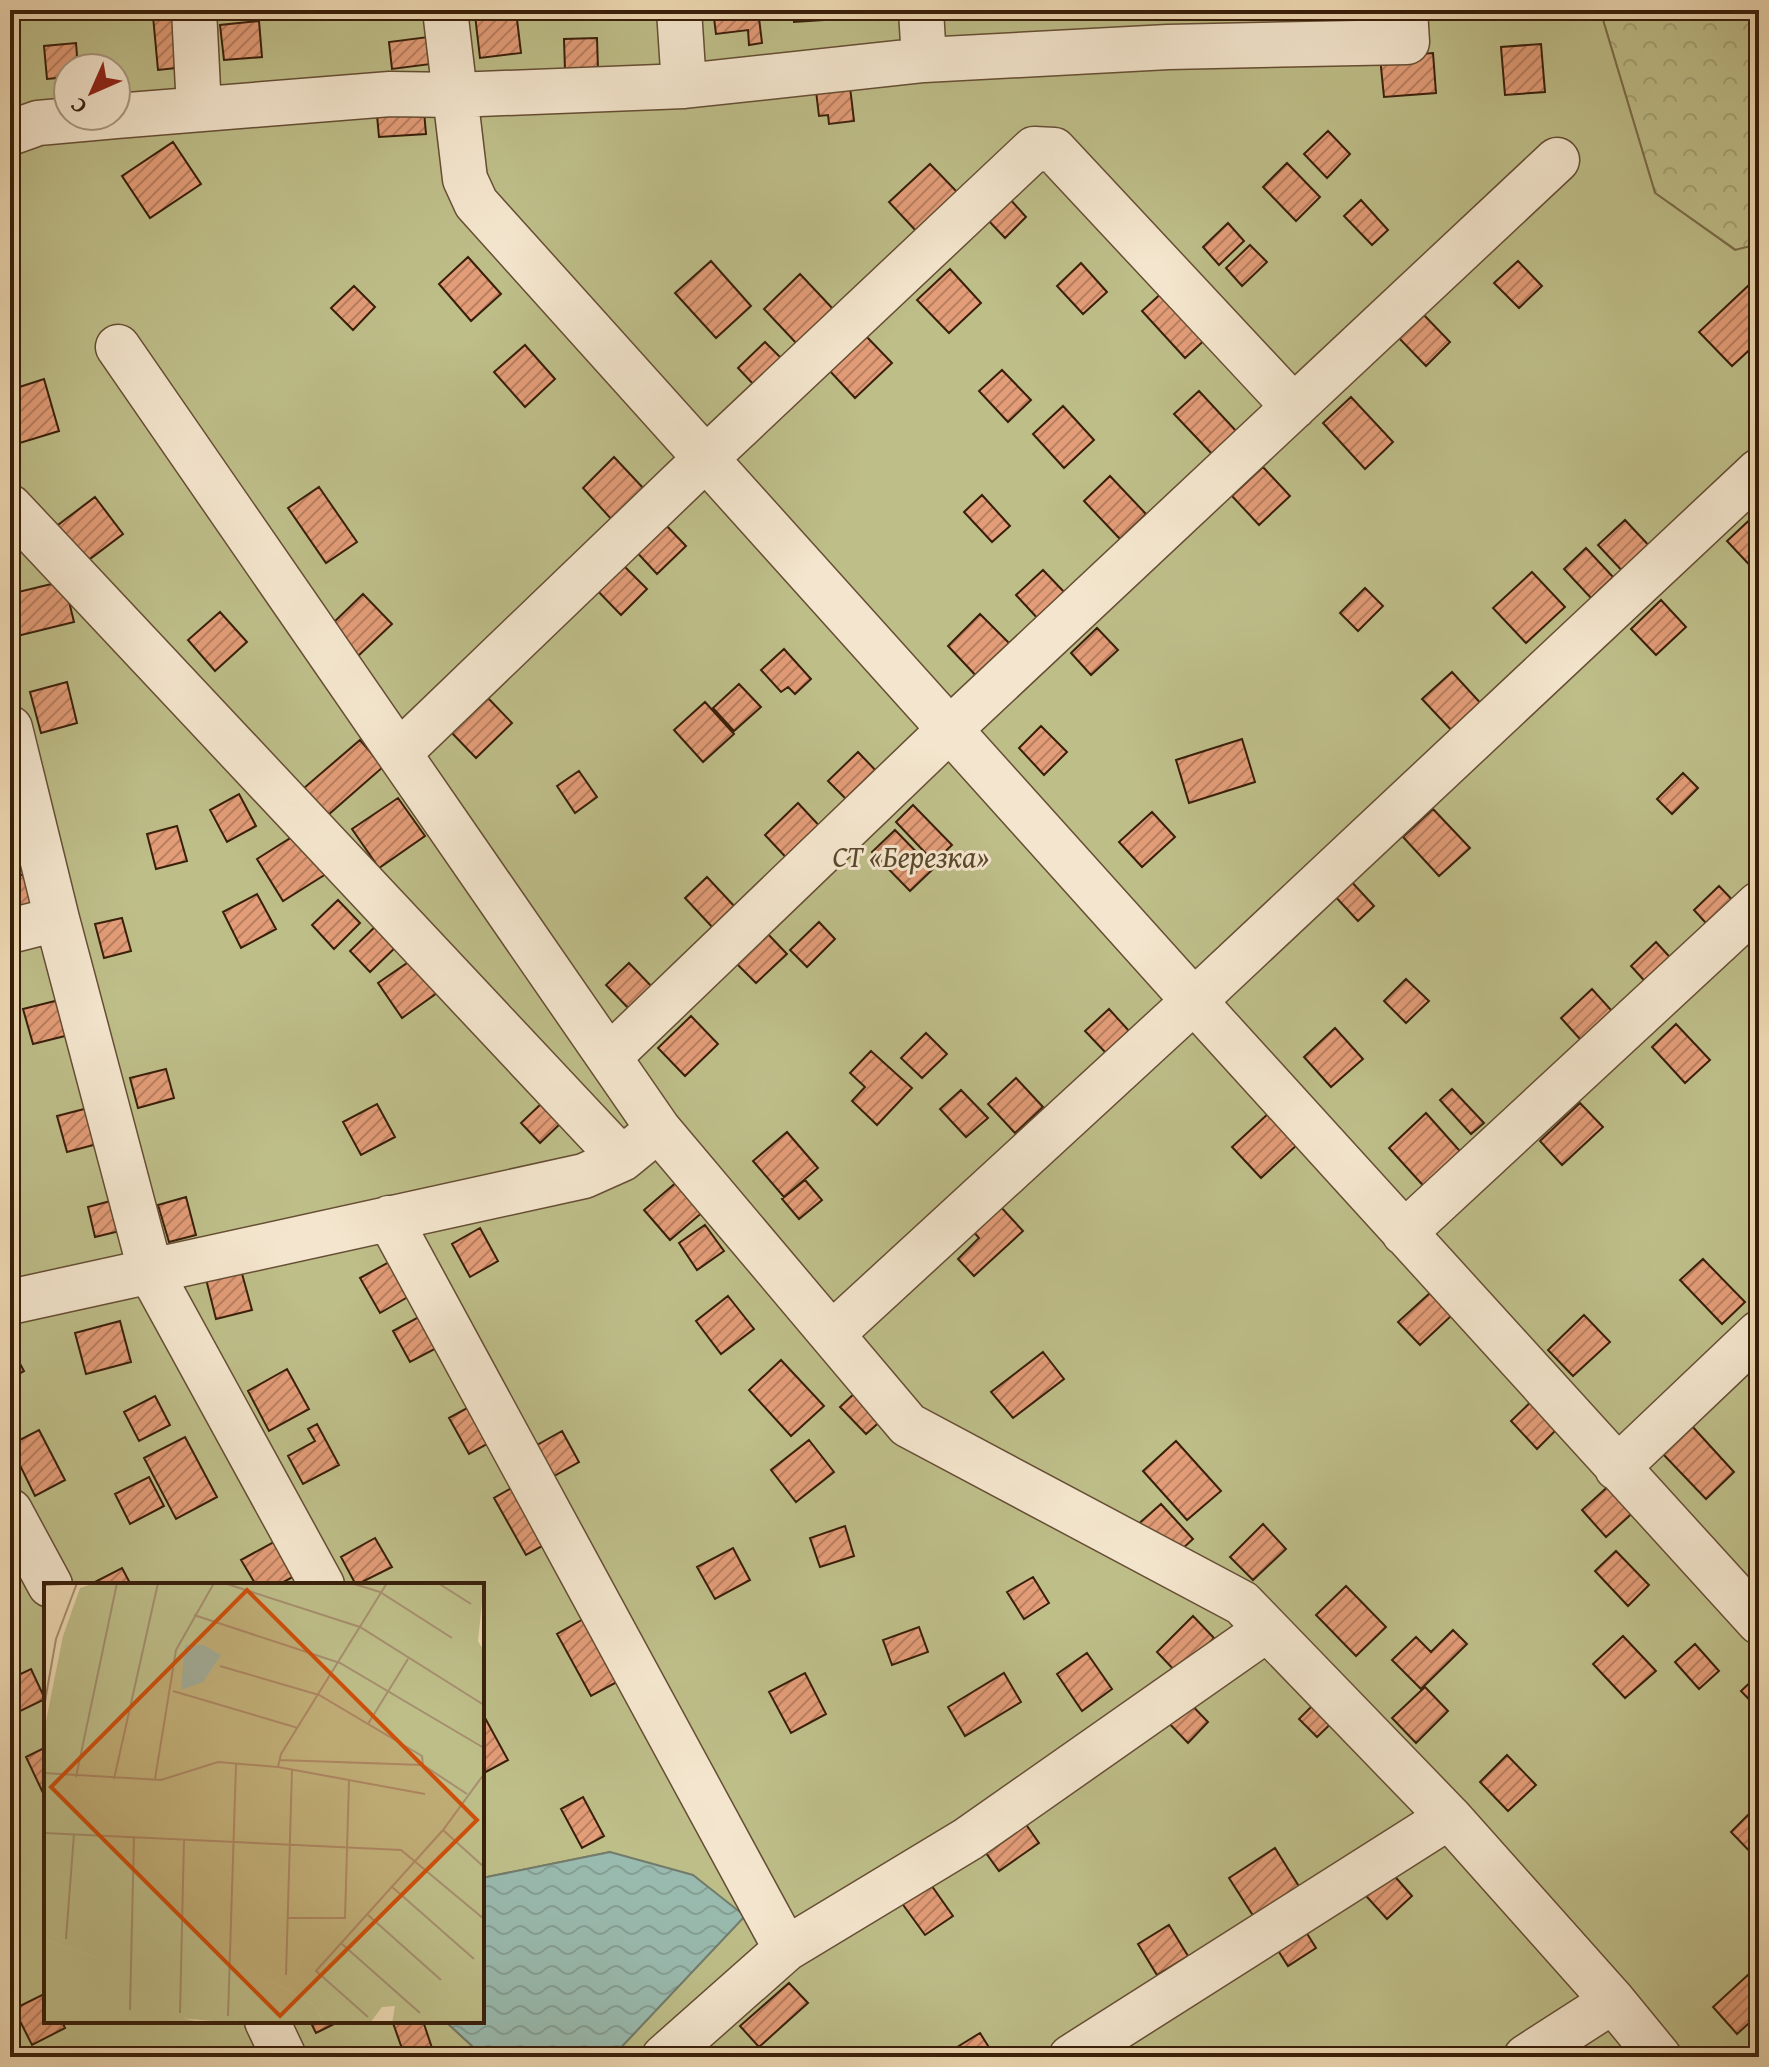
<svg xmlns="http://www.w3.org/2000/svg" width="1769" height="2067" font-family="'Gentium Book Plus',serif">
<defs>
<pattern id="forest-crowns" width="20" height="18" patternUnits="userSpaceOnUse" patternTransform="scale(2)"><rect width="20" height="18" fill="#bebe89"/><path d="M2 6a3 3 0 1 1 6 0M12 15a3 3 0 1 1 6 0" fill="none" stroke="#a4a375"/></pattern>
<pattern id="water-waves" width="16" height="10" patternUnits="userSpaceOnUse" patternTransform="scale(2)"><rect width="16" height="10" fill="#99baae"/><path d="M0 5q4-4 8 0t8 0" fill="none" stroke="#859f94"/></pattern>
<pattern id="building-hatch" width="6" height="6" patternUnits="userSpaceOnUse" patternTransform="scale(2)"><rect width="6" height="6" fill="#e39d78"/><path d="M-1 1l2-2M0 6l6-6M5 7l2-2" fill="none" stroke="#b97f61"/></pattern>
</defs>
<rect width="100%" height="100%" fill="#eed9b3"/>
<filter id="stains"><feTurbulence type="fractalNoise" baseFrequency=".0025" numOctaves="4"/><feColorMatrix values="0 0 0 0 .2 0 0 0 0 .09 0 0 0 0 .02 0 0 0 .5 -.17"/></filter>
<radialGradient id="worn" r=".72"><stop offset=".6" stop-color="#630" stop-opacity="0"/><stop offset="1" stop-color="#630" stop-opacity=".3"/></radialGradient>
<!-- forest -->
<path fill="url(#forest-crowns)" stroke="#7c6e4a" stroke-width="2" d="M1600,10H1759V244L1736,250L1655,193Z"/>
<!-- garden -->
<path fill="#bebe89" stroke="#7c6e4a" stroke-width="2" fill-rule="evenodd" d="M10,10H1600L1655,193L1735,250L1759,244V2057H612L744,1916L610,1852L482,1878V1585H46V2021H445L484,2057H10ZM68,68H116V116H68Z"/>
<!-- water -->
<path fill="url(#water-waves)" stroke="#737c6c" stroke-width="2" d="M610,1852L693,1875L745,1916L612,2057H484L445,2021H482V1878Z"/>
<!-- building -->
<path fill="url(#building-hatch)" stroke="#391f0a" stroke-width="2" d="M713,10H758L762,43L749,45L748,30L716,34Z
M793,10H839V19L794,22Z
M516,11L521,53L480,58L475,15Z
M190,13L195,66L158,70L153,16Z
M259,21L262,57L224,60L220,25Z
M428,37L431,64L392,69L389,42Z
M597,38L598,70L565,71L564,39Z
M76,43L78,68H68V77L47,79L44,46Z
M1541,44L1545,92L1505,95L1501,47Z
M1433,53L1436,93L1384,97L1380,57Z
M850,87L854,121L829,124L828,115L819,116L816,91Z
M423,100L426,134L379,137L376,104Z
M1328,131L1350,154L1327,178L1304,154Z
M173,142L201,184L150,218L122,176Z
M1287,163L1320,197L1296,221L1263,187Z
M930,164L959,194L918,233L889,202Z
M1009,198L1026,217L1005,238L987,219Z
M1361,200L1388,230L1372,245L1344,216Z
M1228,223L1244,241L1219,265L1203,247Z
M1250,245L1267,262L1242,286L1226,268Z
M468,257L501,294L471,321L439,284Z
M711,261L751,306L716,338L675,293Z
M1518,261L1542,286L1519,308L1494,283Z
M1081,263L1107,292L1083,314L1057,286Z
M950,269L981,303L949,333L917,300Z
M800,274L834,310L798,345L764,309Z
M1749,285L1759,296V341L1732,366L1699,332Z
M354,286L375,307L353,330L331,308Z
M1165,290L1209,336L1185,358L1142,311Z
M1422,313L1450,342L1426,366L1397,336Z
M864,334L892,363L855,398L828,369Z
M765,342L782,359L755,386L738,368Z
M525,345L555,379L525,407L494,372Z
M1002,370L1031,400L1008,422L979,391Z
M44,379L59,431L10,446V390Z
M1199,391L1237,432L1213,455L1174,414Z
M1351,397L1393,442L1365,469L1323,423Z
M1063,406L1094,440L1064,468L1033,434Z
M614,457L645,490L613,521L583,488Z
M1263,467L1290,496L1259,525L1232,496Z
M1110,476L1146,514L1120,539L1084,501Z
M319,487L357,542L326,563L288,508Z
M982,495L1010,526L992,542L964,512Z
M95,497L123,534L78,568L50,531Z
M1758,512L1759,573L1758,574L1727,541Z
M661,520L686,546L657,574L632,547Z
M1625,520L1654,551L1627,576L1598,545Z
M1586,548L1613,577L1591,598L1564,569Z
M617,559L647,589L621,615L591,584Z
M1043,570L1067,595L1040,621L1016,595Z
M1532,572L1565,607L1526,643L1493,608Z
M64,581L74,622L17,636L10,610V594Z
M1365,588L1383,606L1358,631L1340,613Z
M363,594L392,624L357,657L328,628Z
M1661,600L1686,627L1656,655L1631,629Z
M220,612L247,642L215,671L188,640Z
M980,614L1014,648L980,680L948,646Z
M1097,628L1118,650L1091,675L1071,653Z
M784,649L811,679L795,694L788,687L781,692L761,670Z
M1452,672L1485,708L1456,735L1422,699Z
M67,682L77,723L41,733L30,692Z
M739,684L761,707L734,731L713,708Z
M487,697L512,723L476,758L451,732Z
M705,702L734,734L703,762L674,730Z
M1041,726L1067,752L1044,775L1019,748Z
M1242,739L1255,782L1189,803L1176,760Z
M360,740L383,767L328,815L304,788Z
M858,752L881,776L852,805L828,781Z
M579,771L597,797L575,813L557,786Z
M1683,773L1698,788L1672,814L1657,799Z
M239,794L256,826L227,842L210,810Z
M398,798L425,836L379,868L352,829Z
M798,803L827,834L794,866L765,835Z
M913,805L952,845L934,862L896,822Z
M1433,809L1470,848L1439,876L1403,837Z
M1152,812L1175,837L1142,867L1119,842Z
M177,826L187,861L156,869L147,834Z
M895,830L933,869L910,891L872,852Z
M300,832L326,874L283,901L257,859Z
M36,871L45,903L10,912V878Z
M707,877L736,908L714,929L685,898Z
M1348,878L1374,906L1358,921L1332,893Z
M1719,886L1741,909L1715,933L1694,910Z
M257,894L276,929L241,948L223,912Z
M338,900L360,923L334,949L312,925Z
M122,918L131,951L104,958L95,924Z
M380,922L401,942L370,972L350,951Z
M819,922L835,939L807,967L790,950Z
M766,932L787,954L756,983L735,962Z
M1656,942L1677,965L1651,988L1631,966Z
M413,959L437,993L402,1018L378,983Z
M629,963L656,991L633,1013L606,985Z
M1406,979L1429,1001L1406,1023L1384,1001Z
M1592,989L1620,1020L1589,1049L1561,1018Z
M63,999L73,1034L33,1044L23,1009Z
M1109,1009L1129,1031L1106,1053L1085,1031Z
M691,1016L718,1044L685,1076L658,1048Z
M1676,1024L1710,1060L1685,1083L1652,1047Z
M1335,1028L1363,1059L1331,1087L1304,1057Z
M926,1033L947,1054L922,1078L901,1058Z
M871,1051L912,1088L877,1125L852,1101L865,1087L850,1073Z
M166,1069L174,1098L138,1108L130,1078Z
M1016,1078L1043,1107L1015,1133L988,1104Z
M1452,1089L1484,1123L1471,1134L1440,1100Z
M961,1090L988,1118L966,1137L940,1109Z
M543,1102L562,1122L540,1143L521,1123Z
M1580,1103L1603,1127L1562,1165L1540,1141Z
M377,1104L395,1137L361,1155L343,1122Z
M92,1107L101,1143L67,1152L57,1116Z
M1270,1112L1298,1144L1261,1178L1232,1147Z
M1426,1113L1466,1158L1429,1192L1389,1148Z
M787,1132L818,1168L784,1197L753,1161Z
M805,1180L822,1200L799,1219L782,1199Z
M678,1181L704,1211L670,1240L644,1210Z
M186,1197L196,1235L169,1242L158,1205Z
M118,1199L124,1230L95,1237L88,1207Z
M999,1205L1023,1231L974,1276L958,1259L979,1238L972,1230Z
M705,1225L724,1251L697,1270L679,1243Z
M480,1228L498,1261L470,1277L452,1244Z
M400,1256L420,1290L380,1313L360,1278Z
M1703,1259L1745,1302L1722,1324L1680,1280Z
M241,1270L252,1310L216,1319L206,1279Z
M1430,1293L1451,1316L1420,1345L1398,1322Z
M728,1296L754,1329L721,1354L696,1321Z
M428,1312L446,1343L410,1362L393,1331Z
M1584,1315L1610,1342L1573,1376L1548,1350Z
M120,1321L131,1362L86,1374L75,1333Z
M10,1345L24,1371L10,1379Z
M1043,1352L1064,1379L1013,1418L991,1392Z
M781,1360L824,1406L791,1436L749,1390Z
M287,1369L309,1409L269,1431L248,1391Z
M858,1390L884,1418L866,1434L840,1407Z
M155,1396L170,1425L139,1441L124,1412Z
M1537,1396L1563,1423L1537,1449L1511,1421Z
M478,1402L498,1438L469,1454L449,1418Z
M317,1424L339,1465L303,1484L288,1456L315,1441L308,1429Z
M1691,1425L1734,1472L1706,1499L1662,1453Z
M39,1430L65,1480L35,1496L10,1445Z
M562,1431L579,1462L547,1480L530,1449Z
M185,1437L217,1497L176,1519L144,1458Z
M809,1440L834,1472L796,1502L771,1470Z
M1176,1441L1221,1491L1187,1520L1143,1471Z
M149,1477L164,1506L130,1524L115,1494Z
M524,1481L555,1539L526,1555L494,1498Z
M1613,1482L1637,1509L1606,1537L1582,1510Z
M1161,1504L1193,1539L1168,1562L1136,1526Z
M1263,1524L1286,1549L1253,1580L1230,1557Z
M845,1526L854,1556L820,1567L810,1538Z
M281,1538L300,1573L278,1585H256L241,1560Z
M375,1538L392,1567L356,1585L341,1557Z
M733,1548L750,1580L715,1599L697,1567Z
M1616,1551L1649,1585L1628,1606L1595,1571Z
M122,1568L131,1585H94L93,1583Z
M1033,1577L1049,1603L1024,1619L1007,1592Z
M1346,1586L1386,1627L1356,1656L1316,1615Z
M594,1613L628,1676L591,1696L557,1634Z
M1193,1616L1214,1638L1178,1674L1157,1652Z
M919,1627L928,1652L892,1665L883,1640Z
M1453,1630L1467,1644L1421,1689L1392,1660L1416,1637L1431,1652Z
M1623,1636L1656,1671L1625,1698L1593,1664Z
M1695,1644L1719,1671L1699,1689L1675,1662Z
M1087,1653L1112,1689L1082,1711L1057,1674Z
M31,1669L45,1699L10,1716V1679Z
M805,1673L826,1714L791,1733L769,1692Z
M1004,1673L1021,1702L965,1736L948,1707Z
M1759,1674V1710L1741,1691Z
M1425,1687L1448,1711L1416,1743L1392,1718Z
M1324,1694L1342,1713L1317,1737L1299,1719Z
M1183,1696L1208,1722L1188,1743L1162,1716Z
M484,1716L508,1760L482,1774V1717Z
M46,1747V1795H44L26,1757Z
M1507,1755L1536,1785L1508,1811L1480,1782Z
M583,1797L604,1836L582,1848L561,1809Z
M1759,1804V1861L1731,1832Z
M1018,1813L1039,1843L999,1871L978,1842Z
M1275,1848L1300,1888L1254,1917L1229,1878Z
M1384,1864L1412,1896L1387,1919L1358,1887Z
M929,1882L953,1916L925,1935L901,1902Z
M1296,1916L1316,1948L1288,1966L1268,1935Z
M1169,1925L1188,1956L1157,1975L1138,1944Z
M1749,1974L1759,1986V2014L1737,2034L1713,2007Z
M789,1983L808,2003L759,2047L740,2026Z
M46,1993V2021H62L65,2028L32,2045L14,2009Z
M310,2021H340L316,2033Z
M398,2021H423L435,2057H405L393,2023Z
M980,2033L995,2057H949L946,2054Z"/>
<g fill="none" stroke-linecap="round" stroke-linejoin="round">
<defs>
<path id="minor" d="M194,10L199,109
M445,10L465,179L476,203L1194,1001L1759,1622
M679,10L684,86
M921,10L924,60
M116,116L390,94L455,95L684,86L924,60L1168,47L1407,42L1405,10
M10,133L38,123L116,116
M118,347L659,1130L908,1425L1242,1603L1449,1817L1613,2001L1659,2057
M10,507L622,1159
M10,728L57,919L151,1273L322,1585
M399,753L705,459L1034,149L1054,150L1294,407
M10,931L57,919
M609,1057L949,730L1557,160
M389,1218L786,1949
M1404,1233L1759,904
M10,1302L584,1176L622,1159L644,1141
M832,1334L1194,1001L1759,471
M1617,1468L1759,1333
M10,1511L50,1585
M267,2021L284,2057
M664,2057L786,1949L968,1839L1266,1630
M1071,2057L1449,1817
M1526,2057L1613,2001"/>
</defs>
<!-- minor casing -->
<use href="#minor" stroke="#664e34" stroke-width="47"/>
<!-- minor -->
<use href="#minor" stroke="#f4e6ce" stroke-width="44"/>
</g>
<g text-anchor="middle" stroke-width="6" stroke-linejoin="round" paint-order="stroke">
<!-- park labels -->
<g font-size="30" font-style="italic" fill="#5a472a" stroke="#f4e6ce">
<text x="911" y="867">СТ «Березка»</text>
</g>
</g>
<!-- overview -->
<g transform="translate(44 1583)">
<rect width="440" height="440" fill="#eed9b3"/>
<path d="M0,356L52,374L117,429L158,440H0ZM440,386V440H421L438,389ZM228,399L270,422L280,440H190L212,401Z" fill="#bebe89"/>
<path d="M51,0H440L434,58L440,68V386L421,440H348L351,423L338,424L326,440H280L270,422L228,399L212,402L190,440L71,429L52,374L0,356V148L19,53L36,5Z" fill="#bebe89"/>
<path d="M141,62H159L177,72L159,99L137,107Z" fill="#99baae"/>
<path fill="none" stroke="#a68f6f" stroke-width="2" d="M180,0L316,44L440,122M307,0L336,9L408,55M394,0L427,21M0,2L38,0M150,32L296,80L440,165M176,83L275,112L378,173L379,182M129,108L254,145M0,124L12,56L33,0M324,141L364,76M235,177L379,182L423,211M234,184L237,171L343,0M0,190L117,197L174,179L234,184L381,211M32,194L73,0M70,196L114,0M111,196L132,67L170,0M399,247L440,284M0,250L357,267L440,336M347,303L430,376M324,332L397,397M244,335H301L305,197M22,356L30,251M298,361L376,430M242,392L248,187M86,427L90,253M136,430L140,256M184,433L192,181M324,434L272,388L399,247L440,191"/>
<path fill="#ce500c" fill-opacity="0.15" stroke="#ce500c" stroke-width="4" d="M203,7L433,237L236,433L7,204Z"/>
<rect width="440" height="440" fill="none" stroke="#391f0a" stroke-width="4"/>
</g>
<!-- margin -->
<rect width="1769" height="2067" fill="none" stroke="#eed9b3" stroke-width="40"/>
<rect x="12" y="12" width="1745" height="2043" fill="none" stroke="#391f0a" stroke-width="4"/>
<rect x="20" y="20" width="1729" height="2027" fill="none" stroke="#391f0a" stroke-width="2"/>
<!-- north arrow -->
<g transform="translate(92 92) rotate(225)"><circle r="38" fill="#f4e6ce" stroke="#a99680" stroke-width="2"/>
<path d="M0-6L14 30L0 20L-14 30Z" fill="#8f2418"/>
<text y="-12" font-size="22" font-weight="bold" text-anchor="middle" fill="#391f0a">С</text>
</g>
<rect width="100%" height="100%" filter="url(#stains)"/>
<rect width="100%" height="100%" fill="url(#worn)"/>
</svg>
